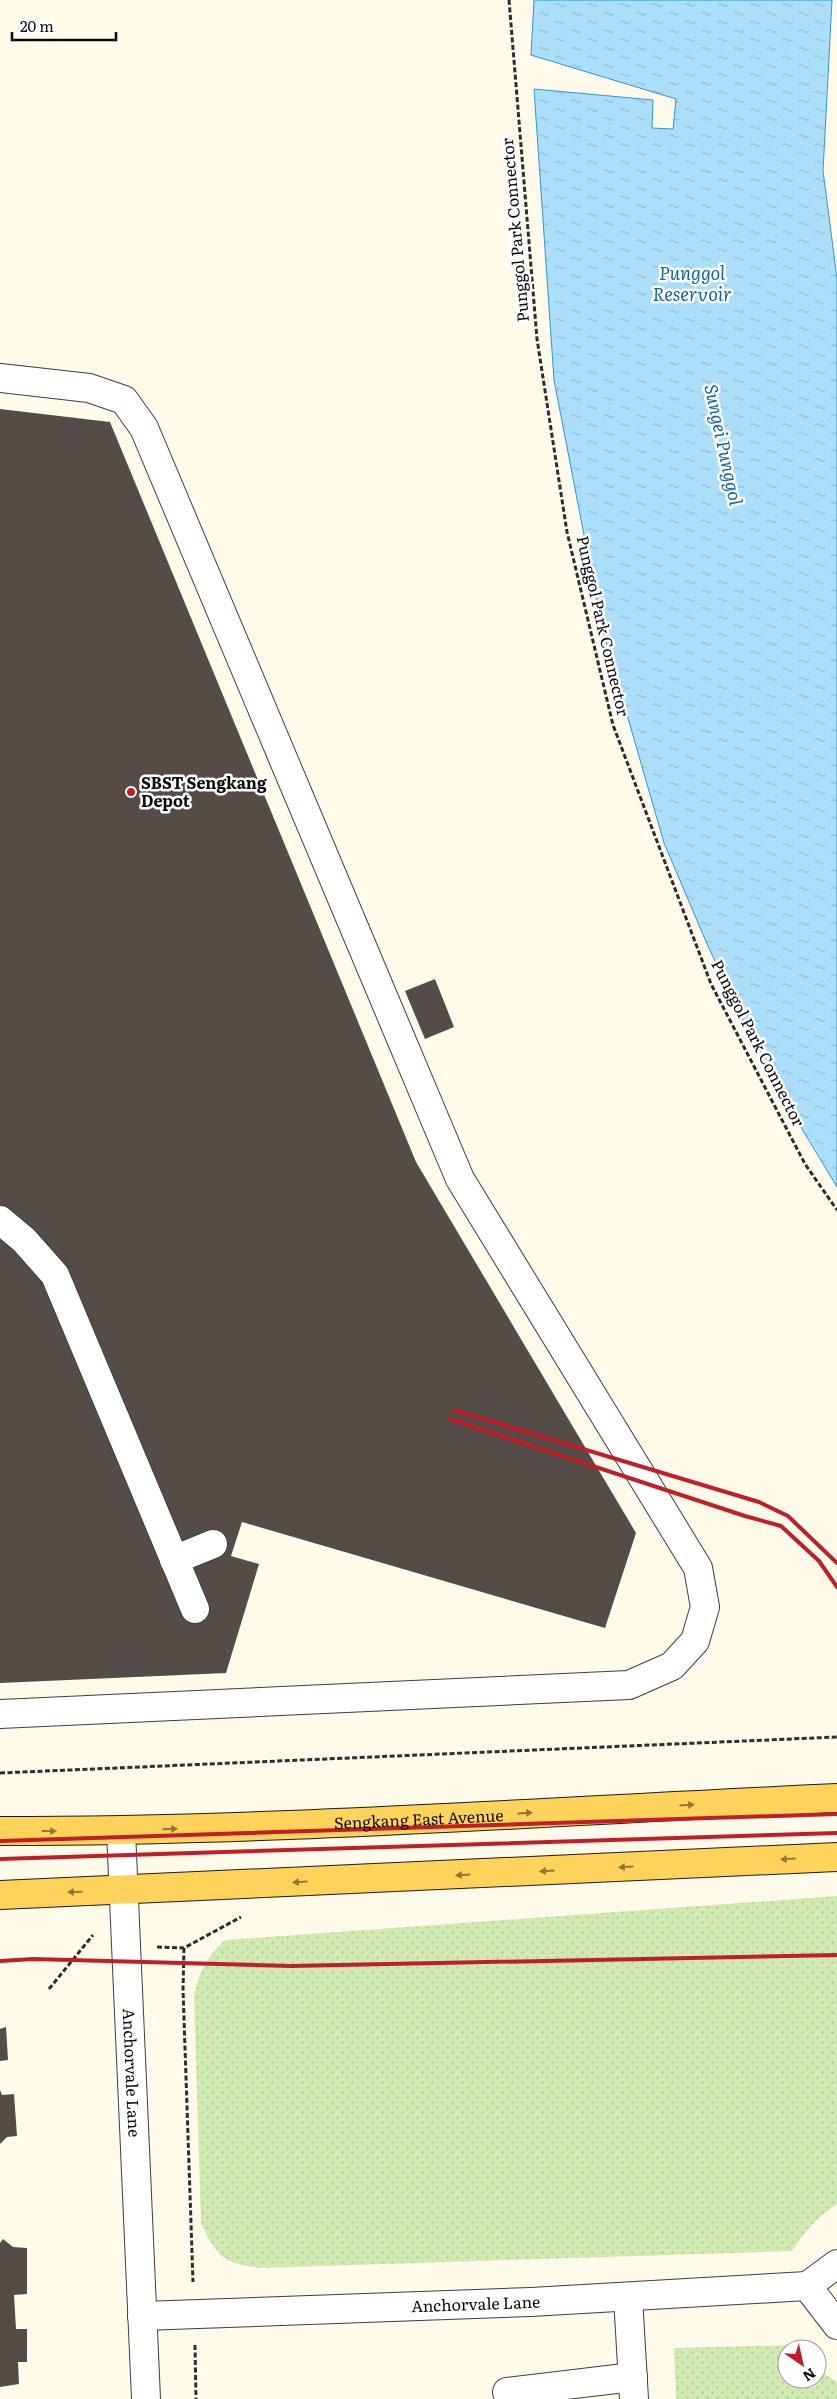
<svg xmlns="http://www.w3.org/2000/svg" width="837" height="2399" font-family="Literata,serif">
<defs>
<pattern id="grass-dots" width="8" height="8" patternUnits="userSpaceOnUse" patternTransform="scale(1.25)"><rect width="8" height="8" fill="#d1eab2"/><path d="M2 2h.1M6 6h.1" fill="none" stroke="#b2c798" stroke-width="1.8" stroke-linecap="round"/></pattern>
<pattern id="water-ripples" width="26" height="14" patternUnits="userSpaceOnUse" patternTransform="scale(1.25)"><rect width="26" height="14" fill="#abdef9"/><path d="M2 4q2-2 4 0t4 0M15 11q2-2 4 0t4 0" fill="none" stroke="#92bdd4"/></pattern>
</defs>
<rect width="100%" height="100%" fill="#fffae9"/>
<!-- grass -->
<path fill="url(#grass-dots)" d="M837,1896V2204C817,2217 805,2231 792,2251L259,2268C223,2263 216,2256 201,2223L194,1996C200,1970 206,1958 225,1940Z
M797,2345L801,2349H787V2379H817V2369L837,2382V2399H676L674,2348Z"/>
<!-- water -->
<path fill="url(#water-ripples)" stroke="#2f96d3" d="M534,0H832L823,171L837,278V1187L767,1071L707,944L664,843L602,628L554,380L534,89L653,100L652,128L673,129L676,99L531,55Z"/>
<!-- building -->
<path fill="#544c47" d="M0,409L110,422L416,1162L636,1533L605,1628L242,1522L231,1556L259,1564L226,1673L0,1683Z
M435,979L454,1027L425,1039L405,991Z
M6,2027L8,2060L0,2061V2029Z
M0,2090L2,2095L14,2094L17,2136L7,2137L0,2144Z
M3,2239L13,2247L27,2248V2294L14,2295L16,2329H27V2362H18L19,2384L0,2387V2243Z"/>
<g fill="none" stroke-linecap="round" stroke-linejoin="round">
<defs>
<g id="minor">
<path d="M0,378L89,388L124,400L144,428L460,1179L698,1568L705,1607L695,1641L672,1666L629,1685L0,1714"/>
<path d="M0,1220L24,1240L55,1275L195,1609"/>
<path d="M174,1560L213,1544"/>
<path id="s1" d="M121,1831L146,2399"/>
<path d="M807,2286L837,2325"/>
<path d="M807,2286L837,2264"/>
<path d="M628,2297L634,2399"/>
<path id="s2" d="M142,2316L531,2302L807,2286"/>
<path d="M507,2392L633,2377"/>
</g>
<g id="major">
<path id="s3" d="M0,1831C279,1831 558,1811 837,1798"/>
<path d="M0,1895L837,1857"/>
</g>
</defs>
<!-- minor casing -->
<use href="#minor" stroke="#3e3e3e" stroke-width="30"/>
<!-- major casing -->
<use href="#major" stroke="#1c1c1c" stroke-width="30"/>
<!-- path -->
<path stroke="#2d2d2d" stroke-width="3" stroke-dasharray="5 2.5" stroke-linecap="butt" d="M509,0L537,339L567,532L613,725L711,984L805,1164L837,1210
M0,1773L837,1737
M157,1947L184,1948L241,1917
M184,1948L183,1989L193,2282
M49,1989L93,1935
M195,2345L196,2399"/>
<!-- minor -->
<use href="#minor" stroke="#fff" stroke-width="28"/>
<!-- major -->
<use href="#major" stroke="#ffd259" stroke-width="28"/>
<!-- rail -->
<path stroke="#c01e2a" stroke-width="4" d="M454,1410L759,1502L788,1516L837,1563
M450,1419L745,1516L781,1526L819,1561L837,1587
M0,1841L837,1814
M0,1859L837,1833
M0,1961L33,1959L291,1966L837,1955"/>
</g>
<!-- one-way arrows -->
<defs><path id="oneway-solid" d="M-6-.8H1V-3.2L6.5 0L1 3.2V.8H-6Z" transform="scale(1.25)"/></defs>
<g fill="#917836">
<use href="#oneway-solid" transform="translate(687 1805) rotate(-3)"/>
<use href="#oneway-solid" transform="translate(525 1813) rotate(-3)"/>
<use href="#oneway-solid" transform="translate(170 1829) rotate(-2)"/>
<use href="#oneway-solid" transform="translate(49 1831)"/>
<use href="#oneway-solid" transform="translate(788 1859) rotate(177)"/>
<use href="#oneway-solid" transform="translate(626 1867) rotate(177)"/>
<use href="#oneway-solid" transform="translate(547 1871) rotate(177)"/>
<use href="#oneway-solid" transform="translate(463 1875) rotate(177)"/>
<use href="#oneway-solid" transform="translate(300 1882) rotate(177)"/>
<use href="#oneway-solid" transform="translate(75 1892) rotate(178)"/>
</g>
<!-- markers -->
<circle fill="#c01e2a" stroke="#fff" stroke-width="2" cx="131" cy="792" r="5"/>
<g text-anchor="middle" stroke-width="5" stroke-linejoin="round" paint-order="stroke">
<!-- street labels -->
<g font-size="16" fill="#0b0b0b" stroke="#fff">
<text transform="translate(515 230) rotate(-95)" y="6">Punggol Park Connector</text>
<text transform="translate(603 626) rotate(77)" y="6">Punggol Park Connector</text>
<text transform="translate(758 1043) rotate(63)" y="6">Punggol Park Connector</text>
<text dy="6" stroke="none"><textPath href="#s3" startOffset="419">Sengkang East Avenue</textPath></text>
<text dy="6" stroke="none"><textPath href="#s1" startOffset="242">Anchorvale Lane</textPath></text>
<text dy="6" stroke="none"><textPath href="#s2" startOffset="334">Anchorvale Lane</textPath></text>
</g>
<!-- poi labels -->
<g font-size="16" font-weight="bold" fill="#0b0b0b" stroke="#fff" text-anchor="start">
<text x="141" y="789">SBST Sengkang<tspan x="141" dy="18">Depot</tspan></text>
</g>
<!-- water labels -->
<g font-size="18" font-style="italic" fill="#1066a1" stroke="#fff">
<text x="692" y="280">Punggol<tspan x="692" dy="21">Reservoir</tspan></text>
<text transform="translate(723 445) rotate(78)" y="6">Sungei Punggol</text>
</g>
</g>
<!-- north arrow -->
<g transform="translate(802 2364) rotate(146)"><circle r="24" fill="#ffffff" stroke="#9d9d9d"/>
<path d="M0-4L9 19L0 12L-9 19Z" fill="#c01e2a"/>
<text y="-8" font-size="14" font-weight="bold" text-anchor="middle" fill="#0b0b0b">N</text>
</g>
<!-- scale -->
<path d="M12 32v8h104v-8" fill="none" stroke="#0b0b0b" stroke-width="2.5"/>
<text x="20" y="32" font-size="15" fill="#0b0b0b" stroke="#ffffff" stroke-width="4" paint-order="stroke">20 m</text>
</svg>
